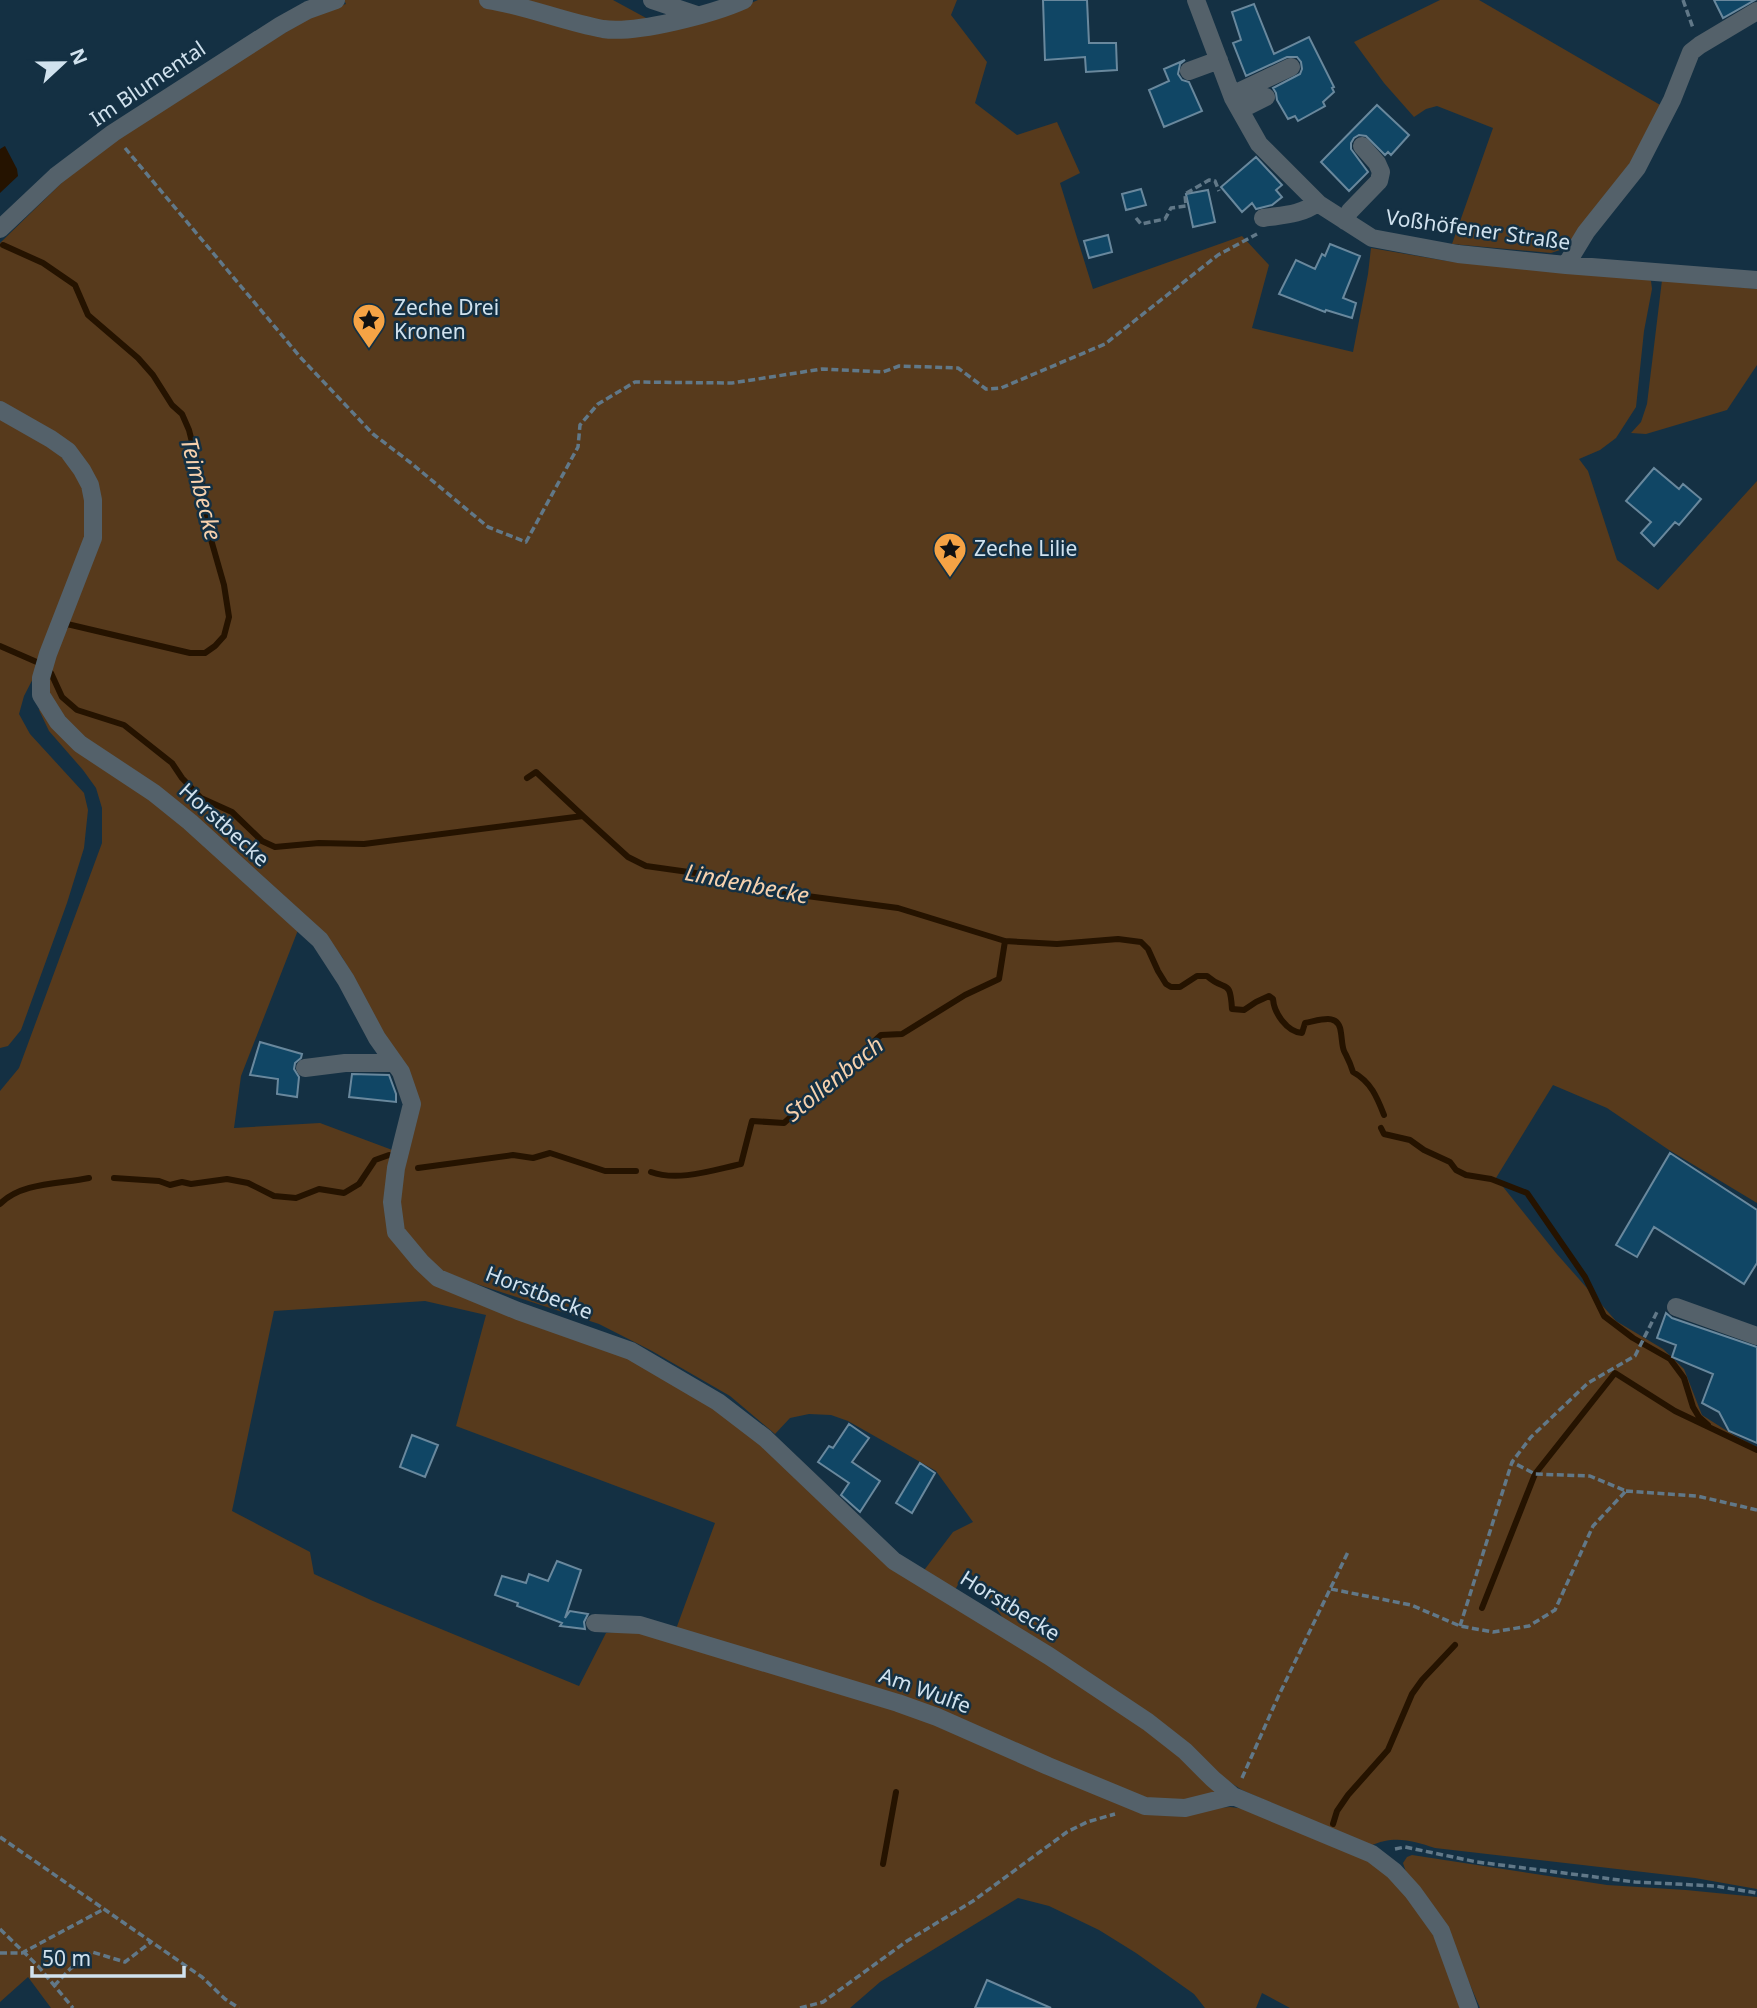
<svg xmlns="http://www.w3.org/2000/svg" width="1757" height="2008" font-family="'Noto Sans',sans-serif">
<rect width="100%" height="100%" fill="#143043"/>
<!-- green -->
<path fill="#573a1c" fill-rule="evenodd" d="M344,0H613L670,31L721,16L758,0H957L951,15L987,62L975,103L1017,135L1057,122L1080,173L1060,183L1093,289L1242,236L1269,265L1252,328L1353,352L1368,274L1371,248L1447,261L1648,279L1651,281L1652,289L1644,331L1636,407L1616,438L1600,450L1579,459L1588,471L1617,560L1658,590L1757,481V1203L1669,1150L1607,1108L1553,1085L1496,1178L1556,1253L1616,1321L1663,1349L1684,1369L1702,1415L1735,1436L1757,1447V1889L1695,1878L1435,1848C1412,1840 1393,1835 1370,1846L1242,1790L1231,1783L1003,1618L967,1568L949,1601L1002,1632L1176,1751L1220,1793L1207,1809L1230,1807L1254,1810L1367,1859L1389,1877L1415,1902L1434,1934L1466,2008H1290L1262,1993L1256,2008H1205L1194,1994L1136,1953L1099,1930L1049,1906L1018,1898L880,1982L850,2008H51L28,1977L0,2002V1091L19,1068L102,843V808L96,788L83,770L49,731L39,710L41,706L48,704L42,661L24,696L19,714L30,734L84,793L88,810L84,848L67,903L21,1030L8,1046L0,1048V415L36,436L93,483L0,405V243L83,162L164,105L323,10L346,4ZM300,925L326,936L342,957L356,981L381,1036L416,1104L398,1190L402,1231L440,1272L599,1324L652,1351L730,1396L775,1434L790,1418L809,1414L831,1415L848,1421L936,1471L973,1522L953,1532L922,1573L715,1404L629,1357L437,1283L393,1234L395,1151L320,1123L234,1128L241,1076ZM425,1301L486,1315L456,1426L715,1523L672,1640L636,1629L606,1633L579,1686L373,1601L314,1574L310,1552L232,1511L274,1311Z
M1440,0H1479L1662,106L1637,160L1572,242L1563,249L1551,253L1452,244L1493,128L1437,106L1426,109L1414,117L1384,83L1354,42Z
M1662,280L1757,289V365L1727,410L1646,434L1631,433L1641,422L1647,404Z
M1412,1855L1607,1885L1686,1890L1757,1897V2008H1480L1446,1929L1406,1872L1403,1863L1407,1857Z"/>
<!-- water -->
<path fill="#251300" d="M5,146L17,169L18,176L0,193V149Z"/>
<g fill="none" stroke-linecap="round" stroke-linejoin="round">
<!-- stream -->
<path stroke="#251300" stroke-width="6" d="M3,245L43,263L75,285L88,315L138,358L153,375L172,405L182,414L189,430L202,482L210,536L224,585L229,617L224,636L215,646L205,653H190L67,624L65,627
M0,646L39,663
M51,673L62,697L77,710L124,725L172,763L182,778L201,798L232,812L262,841L275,847L319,843L364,844L583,816L628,857L646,866L724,877L784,893L898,908L1005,941L1057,944L1118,939L1141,942L1148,949L1158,971L1166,984L1171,987H1180L1197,976H1207C1226,993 1230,977 1232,1009L1244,1010L1256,1002L1269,996L1273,999C1274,1013 1287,1032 1302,1033L1305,1023C1321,1020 1339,1012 1341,1033C1342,1039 1342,1046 1344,1051C1348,1059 1350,1062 1353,1072C1371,1082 1377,1097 1384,1115
M527,778L536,772L583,816
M1381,1128L1384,1134L1410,1140L1424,1150L1450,1162L1456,1170L1466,1175L1491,1179L1527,1193L1585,1277L1604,1316L1633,1338L1670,1359L1684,1378L1693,1407L1699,1417L1708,1425
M418,1168L513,1155L533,1158L550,1153L605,1171H636
M651,1172C678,1182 713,1170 741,1164L752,1121L784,1123L881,1035L902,1034L965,995L999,979L1005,941
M114,1178L159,1181L170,1185L182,1182L191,1184L227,1179L248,1183L274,1196L296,1198L319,1189L344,1193L359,1184L375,1160L389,1155
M0,1204C21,1182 61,1184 89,1178
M1482,1608L1535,1474L1615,1373L1675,1411L1757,1450
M1333,1824L1337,1811L1348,1795L1388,1750L1412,1694L1422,1680L1455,1645
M883,1864L896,1792"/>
</g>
<!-- building -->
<path fill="#104665" stroke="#69889d" stroke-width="2" d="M1043,0H1087L1089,43H1116L1117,70L1086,72L1085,57L1045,60Z
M1714,0H1755L1723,18Z
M1254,4L1274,54L1309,37L1334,87L1332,88L1334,92L1323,102L1325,106L1298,121L1295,116L1288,119L1277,100L1276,93L1273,88L1300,74L1302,69L1301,62L1297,57H1287L1246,76L1233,43L1241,40L1232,12Z
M1185,60L1180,64L1178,74L1182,80L1189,82L1202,111L1164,127L1149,90L1169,81L1164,69Z
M1377,105L1409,135L1391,155L1388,152L1385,155L1366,136L1359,135L1354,138L1351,143V149L1368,172L1349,191L1321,162Z
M1256,157L1282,185L1276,190L1282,197L1272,205L1256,209L1252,203L1242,212L1221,187Z
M1141,189L1146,205L1126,210L1122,194Z
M1208,190L1215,222L1193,227L1186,194Z
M1108,235L1112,252L1089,258L1084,241Z
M1330,244L1360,256L1343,298L1356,303L1352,318L1326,310L1325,312L1279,294L1296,260L1315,269L1322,254L1325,256Z
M1654,468L1679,489L1683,484L1701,499L1679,525L1675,522L1654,546L1641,533L1651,522L1626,501Z
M260,1042L302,1054L301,1058L295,1063L294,1069L299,1077L297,1097L277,1094L278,1079L250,1075Z
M352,1074L389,1075L396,1094V1102L349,1097Z
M1670,1153L1757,1210V1263L1744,1284L1654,1227L1637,1257L1616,1245Z
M1666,1313L1672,1318L1757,1347V1443L1729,1431L1719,1412L1702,1403L1713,1374L1672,1357L1676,1345L1657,1338Z
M849,1424L869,1438L852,1462L880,1481L860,1512L841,1495L849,1483L818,1462L829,1446L833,1448Z
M412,1435L438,1445L425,1477L400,1467Z
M920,1463L935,1473L912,1513L896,1503Z
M557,1561L581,1570L565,1618L570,1611L588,1614L584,1622L585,1629L560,1626L562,1623L517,1606L518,1603L495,1595L502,1576L526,1583L529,1574L548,1581Z
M987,1980L1051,2008H975Z"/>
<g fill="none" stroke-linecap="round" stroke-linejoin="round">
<!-- path -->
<path stroke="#617888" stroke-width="3.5" stroke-dasharray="7 3.5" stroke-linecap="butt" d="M1683,0L1693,28
M125,148L301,358L373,434L411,463L488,527L526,542L578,447L580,425L598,404L635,382L732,383L822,369L883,372L899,366L958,368L986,389L1001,388L1105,344L1218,255L1257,234
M1136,218L1141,224L1165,219L1171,208L1186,206L1185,194L1209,180L1215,181L1219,191
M1626,1491L1697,1496L1757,1510
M1331,1589L1411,1605L1460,1626L1493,1632L1529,1626L1555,1610L1593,1526L1626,1491L1590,1476L1535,1474L1512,1462
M1460,1626L1512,1462L1531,1437L1588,1383L1635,1356L1657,1312
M1242,1778L1278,1697L1348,1552
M0,1837L202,1977L225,1999L239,2008
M1395,1849L1405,1847L1477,1862L1635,1882L1715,1886L1757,1893
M0,1929L38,1966L73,2008
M0,1953H22L104,1909
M54,1986L70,1969L92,1952L125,1962L151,1942
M800,2008L823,2002L907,1941L973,1901L1067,1832L1087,1822L1115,1814"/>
<!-- minor -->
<path stroke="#54616a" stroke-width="18" d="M488,0C527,6 564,22 603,29C636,34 713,14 744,0
M652,0L697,15
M1196,0L1233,98L1259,144L1319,204L1372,238L1458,254L1566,265L1757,280
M1189,71L1219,60
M1232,95L1291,67
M1240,110L1266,97
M1263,218C1282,215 1301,215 1317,203
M1345,221L1350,211L1379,181L1381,172L1377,163L1362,146
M0,229L56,176L113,133L281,25L308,10L336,0
M1566,265L1586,232L1637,168L1672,100L1691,52L1700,45L1757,11
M0,410L51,439L68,451L82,470L90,485L93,500V538L48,654L41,678V695L58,722L80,744L154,793L190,822L320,940L346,980L377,1038L401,1072L412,1104L396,1168L392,1202L396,1232L421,1262L438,1278L518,1311L631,1351L718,1402L765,1438L894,1561L1049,1656L1148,1722L1185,1751L1213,1779L1233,1796L1372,1854L1394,1871L1413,1892L1441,1931L1469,2008
M305,1068L345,1063H395
M1676,1307L1757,1336
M595,1623L640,1625L898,1703L937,1717L1048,1766L1145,1806L1185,1808L1233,1796"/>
</g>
<!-- icons -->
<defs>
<symbol id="sight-pin" viewBox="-11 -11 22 30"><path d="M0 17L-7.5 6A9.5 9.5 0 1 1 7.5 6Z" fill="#f5a345" stroke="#143043"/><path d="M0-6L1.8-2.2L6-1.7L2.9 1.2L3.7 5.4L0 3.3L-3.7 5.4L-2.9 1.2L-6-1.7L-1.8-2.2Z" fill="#111"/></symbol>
</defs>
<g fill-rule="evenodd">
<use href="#sight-pin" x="350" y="301" width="38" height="52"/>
<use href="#sight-pin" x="931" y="530" width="38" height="52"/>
</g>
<g text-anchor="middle" stroke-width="5" stroke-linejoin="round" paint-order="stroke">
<!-- street labels -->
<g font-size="21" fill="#d1e2ee" stroke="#143043">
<text transform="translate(148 84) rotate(-34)" y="7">Im Blumental</text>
<text transform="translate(1478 230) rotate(8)" y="7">Voßhöfener Straße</text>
<text transform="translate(224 825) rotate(42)" y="7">Horstbecke</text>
<text transform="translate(539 1293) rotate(21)" y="7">Horstbecke</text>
<text transform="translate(1010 1606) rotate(32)" y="7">Horstbecke</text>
<text transform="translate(925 1691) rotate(20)" y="7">Am Wulfe</text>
</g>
<!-- poi labels -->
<g font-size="21" fill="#d1e2ee" stroke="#143043" text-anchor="start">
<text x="394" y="315">Zeche Drei<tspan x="394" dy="24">Kronen</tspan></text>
<text x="974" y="556">Zeche Lilie</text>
</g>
<!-- water labels -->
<g font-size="23" font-style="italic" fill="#f6d1ad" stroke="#143043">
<text transform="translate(201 489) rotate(76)" y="8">Teimbecke</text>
<text transform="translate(747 884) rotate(11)" y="8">Lindenbecke</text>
<text transform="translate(834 1079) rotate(-39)" y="8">Stollenbach</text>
</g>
</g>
<!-- north arrow -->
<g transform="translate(63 63) rotate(68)" stroke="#143043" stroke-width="5" paint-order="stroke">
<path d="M0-5L12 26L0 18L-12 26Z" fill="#d1e2ee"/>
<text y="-10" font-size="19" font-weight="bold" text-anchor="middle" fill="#d1e2ee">N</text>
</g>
<!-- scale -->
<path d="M32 1966v10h152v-10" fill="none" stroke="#d1e2ee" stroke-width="3.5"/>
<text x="42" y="1966" font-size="21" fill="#d1e2ee" stroke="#143043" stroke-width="5" paint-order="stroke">50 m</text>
</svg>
